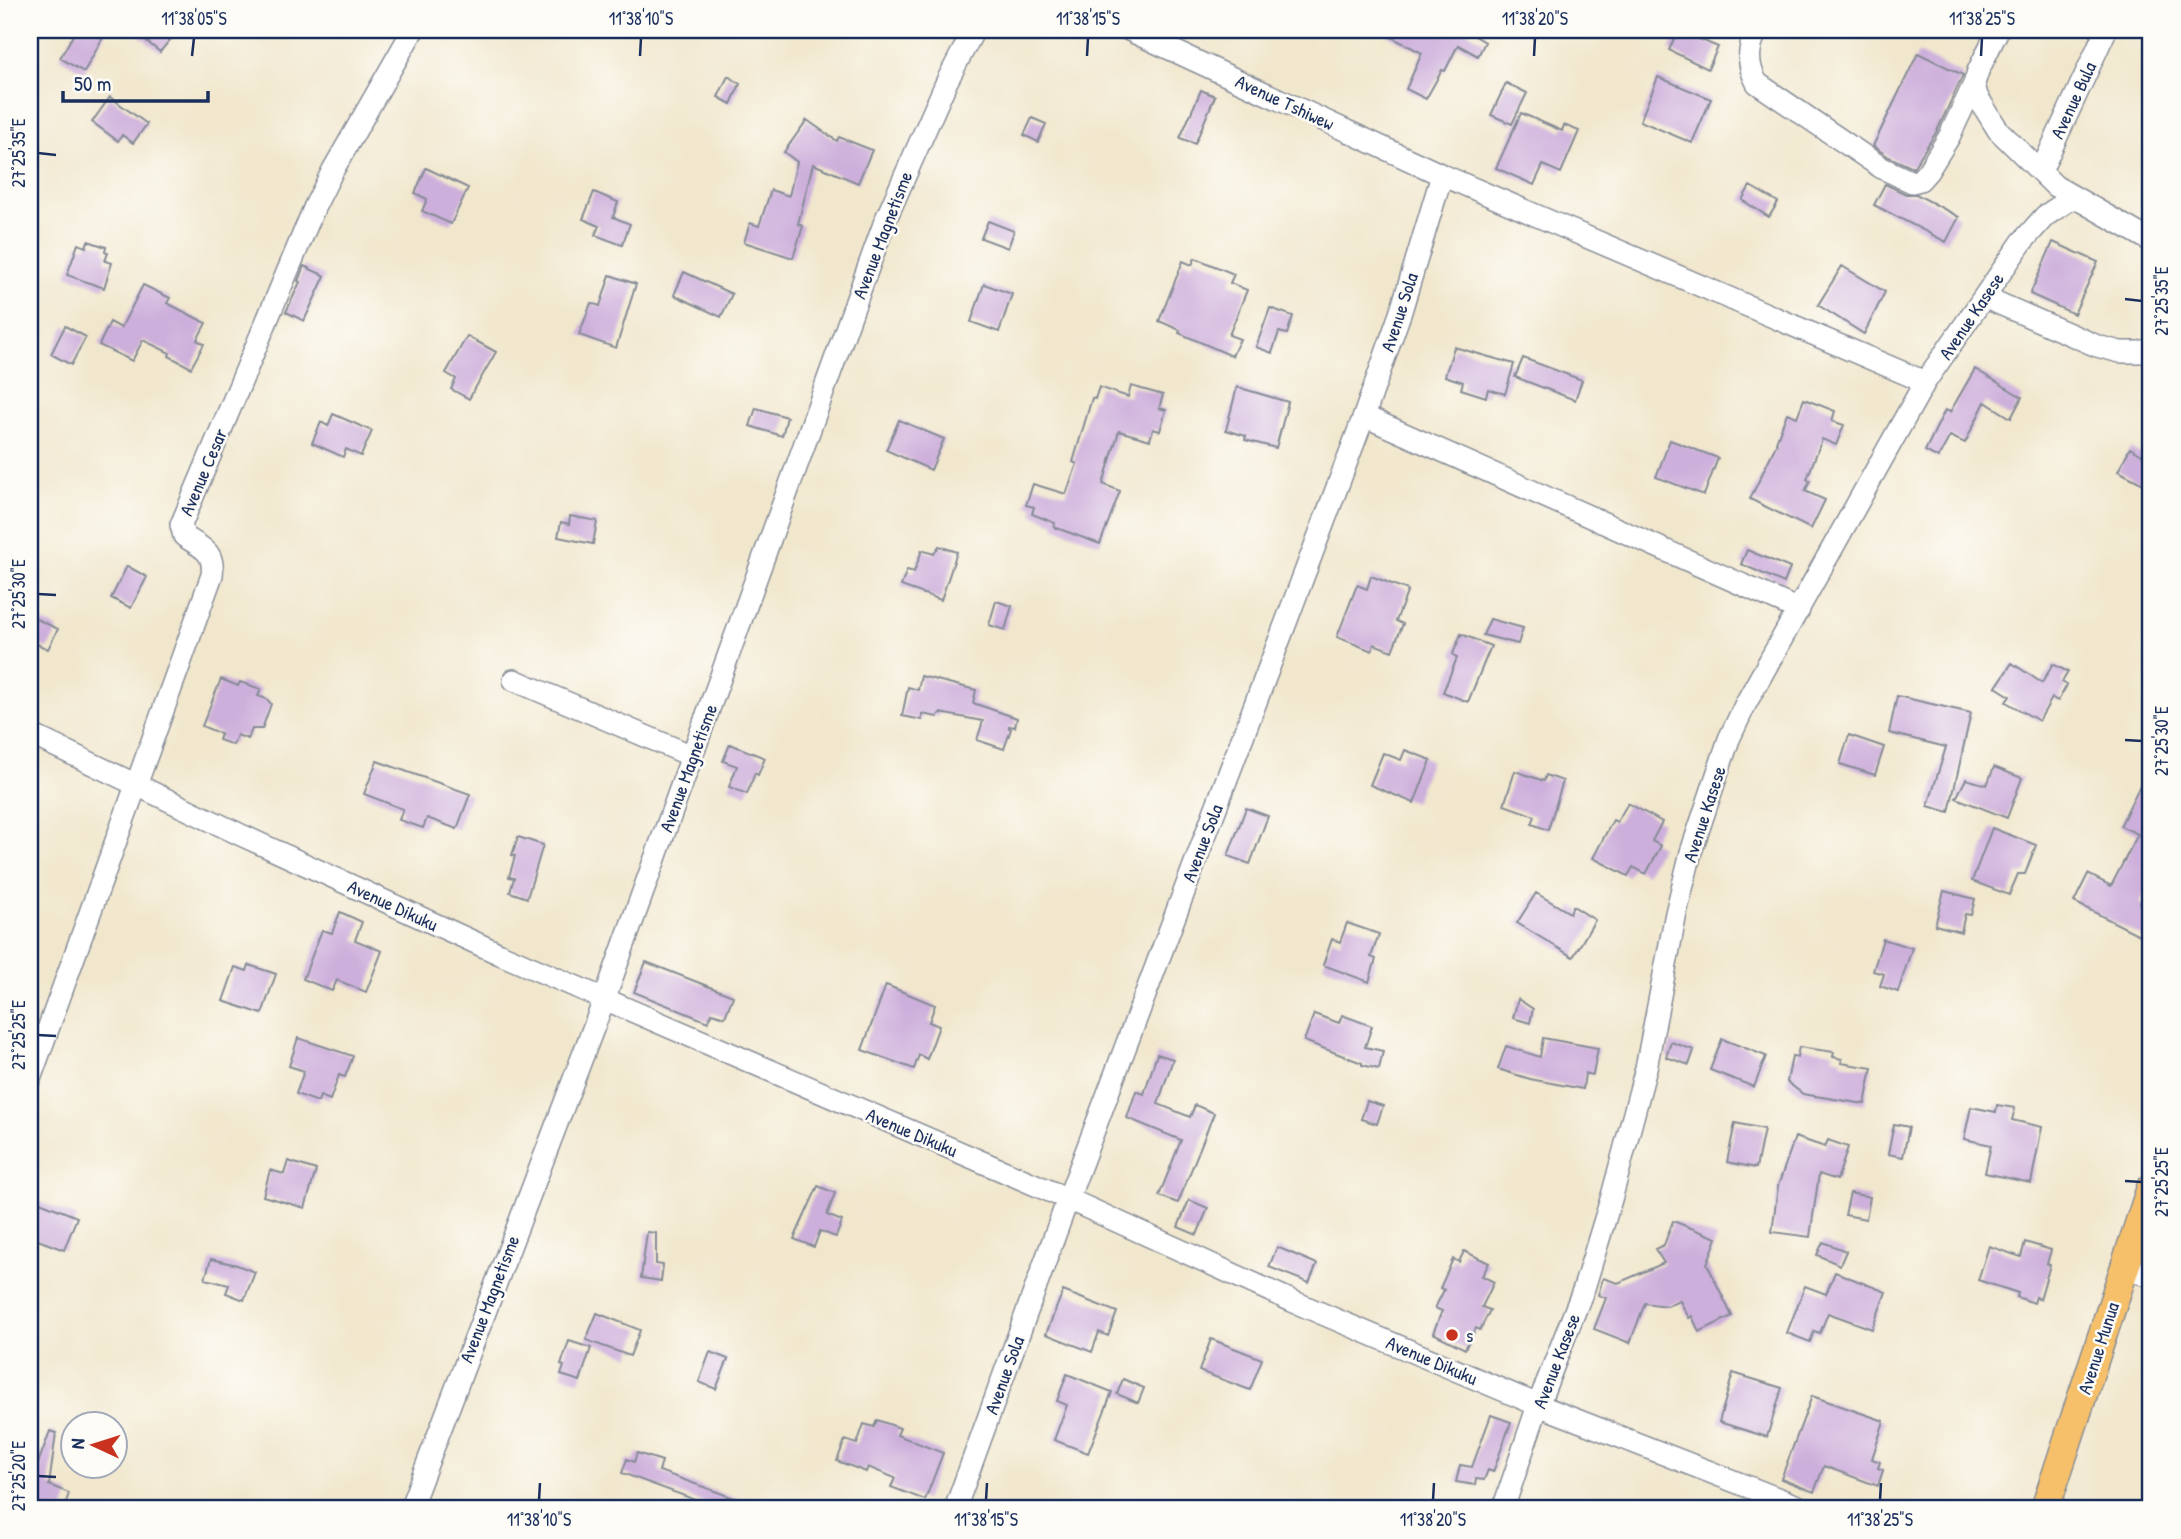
<svg xmlns="http://www.w3.org/2000/svg" width="2181" height="1539" font-family="'Patrick Hand',sans-serif">
<rect width="100%" height="100%" fill="#fdfcf7"/>
<filter id="ink" filterUnits="userSpaceOnUse"><feTurbulence type="fractalNoise" baseFrequency=".0143" numOctaves="2"/><feDisplacementMap in="SourceGraphic" scale="14" xChannelSelector="R" yChannelSelector="G"/><feConvolveMatrix kernelMatrix="1 2 1 2 8 2 1 2 1" color-interpolation-filters="sRGB"/></filter>
<filter id="wash" filterUnits="userSpaceOnUse"><feTurbulence type="fractalNoise" baseFrequency=".00686" numOctaves="4" result="noise"/><feDisplacementMap in="SourceGraphic" scale="28" xChannelSelector="R" yChannelSelector="G"/><feGaussianBlur stdDeviation="1.57" result="paint"/><feColorMatrix in="noise" values="0 0 0 0 0 0 0 0 0 0 0 0 0 0 0 0 0 1.4 0 .05"/><feComposite in="paint" operator="in"/></filter>
<g filter="url(#wash)">
<rect width="100%" height="100%" fill="#f1e7cd"/>
<g id="blocks">
<!-- building -->
<path fill="#cdafdb" d="M76,30H107L84,72L60,58Z
M132,30H178L160,52Z
M1378,30H1465L1485,42L1478,56L1458,45L1445,71L1442,70L1426,99L1406,89L1422,53Z
M1678,30L1718,47L1708,69L1669,50Z
M1918,53L1963,75L1937,131L1913,168L1889,157L1873,146Z
M728,76L740,84L731,104L718,97Z
M1658,77L1711,99L1692,143L1640,121Z
M1506,83L1527,93L1512,124L1491,115Z
M1201,90L1215,96L1195,144L1180,138Z
M110,97L147,124L133,143L122,135L118,141L92,122Z
M1521,113L1562,131L1564,125L1579,131L1561,173L1543,165L1534,185L1496,168Z
M1032,118L1046,124L1038,142L1024,135Z
M807,120L837,141L839,137L872,150L858,183L813,164L798,224L803,226L793,258L744,242L750,223L759,226L771,190L789,196L797,162L784,152Z
M426,168L468,188L451,224L422,211L427,199L415,193Z
M1885,184L1906,194H1916L1959,217L1946,242L1874,205Z
M1750,186L1778,202L1769,217L1742,200Z
M594,192L618,202L613,217L630,224L622,245L595,235L599,226L583,219Z
M988,221L1014,231L1008,248L981,238Z
M88,241L106,247L105,252L108,253L105,261L112,263L104,288L67,275L78,244L86,247Z
M2053,242L2098,262L2074,314L2030,294Z
M1195,258L1234,274L1230,283L1247,290L1229,335L1240,339L1232,356L1179,333L1180,330L1159,321L1183,261L1192,265Z
M304,266L325,276L304,321L286,312L300,282L298,281Z
M1842,266L1885,292L1864,334L1818,305Z
M684,272L732,294L721,317L674,295Z
M610,275L636,284L616,348L579,335L591,303L600,306Z
M984,284L1012,294L999,332L971,322Z
M143,285L170,298L167,303L206,323L197,340L204,344L191,368L169,356L170,353L143,340L132,361L99,345L110,322L121,328Z
M1270,308L1293,316L1287,334L1279,332L1272,353L1256,347Z
M65,326L86,337L71,365L51,354Z
M467,336L496,352L469,399L451,389L456,379L446,373Z
M1454,347L1514,364L1505,394L1488,389L1486,397L1461,389L1463,382L1445,376Z
M1523,358L1582,380L1575,400L1515,377Z
M1975,369L2022,397L2011,418L1985,402L1965,443L1950,436L1938,458L1925,451L1945,410L1950,412Z
M1131,386L1163,395L1159,408L1166,410L1160,431L1153,429L1150,440L1119,431L1103,484L1120,491L1100,544L1054,527L1055,523L1032,514L1034,507L1026,505L1033,484L1066,494L1077,464L1073,462L1092,398L1095,399L1099,387L1128,397Z
M1237,387L1288,402L1276,448L1245,440L1246,436L1226,430Z
M1804,399L1835,411L1832,421L1844,425L1836,445L1822,439L1807,479L1810,481L1805,491L1825,500L1811,529L1750,499L1777,443L1776,442L1787,413L1797,417Z
M756,408L787,417L782,436L750,426Z
M333,414L372,431L361,456L346,449L343,457L312,443L321,422L328,426Z
M899,420L944,439L931,470L886,450Z
M1670,440L1718,458L1704,495L1656,477Z
M2130,448L2151,460V488L2118,471Z
M570,516L597,521L593,544L558,537L561,522L569,524Z
M939,546L957,552L941,600L901,586L907,570L914,572L922,550L934,554Z
M1747,550L1790,568L1784,583L1741,564Z
M127,566L147,577L131,608L111,598Z
M1371,576L1408,590L1396,621L1403,624L1392,651L1374,644L1372,651L1337,637L1357,585L1367,589Z
M996,601L1012,606L1005,630L989,625Z
M30,616L58,629L48,649L30,641Z
M1490,619L1523,628L1518,644L1483,635Z
M1461,634L1491,646L1468,702L1443,692L1457,658L1453,654Z
M2012,663L2042,683L2053,664L2068,672L2062,682L2067,685L2058,701L2052,698L2039,721L2006,702L2010,696L1996,687Z
M921,676L976,690L973,703L1017,718L1015,727L1009,726V728L1011,729L1004,749L977,740L983,721L940,713L937,717L922,714V720L902,716L908,687L918,690Z
M221,679L238,686L240,682L261,689L258,696L267,699L271,704L262,729H252L248,739L237,735L233,745L219,740L221,734L202,726Z
M1897,696L1971,713L1949,812L1928,806L1946,747L1889,733Z
M1849,735L1884,747L1875,775L1840,764Z
M730,744L765,758L758,775L755,773L747,794L729,787L737,766L723,761Z
M1405,750L1431,760L1414,803L1370,785L1383,753L1401,760Z
M377,761L470,794L457,829L427,818L423,828L399,820L403,809L364,794Z
M2151,763V881L2140,903L2151,908V927L2145,938L2074,902L2088,874L2111,886L2138,834L2120,826Z
M1994,767L2022,778L2007,818L1956,798L1966,779L1987,785Z
M1515,771L1544,781L1546,775L1563,781L1548,830L1532,824L1535,816L1504,805Z
M1628,803L1662,822L1652,841L1661,846L1646,874L1633,867L1628,876L1593,858L1613,820L1617,822Z
M1246,808L1268,816L1250,864L1228,856Z
M1992,828L2036,845L2025,874H2018L2009,895L1972,881Z
M518,837L543,845L527,898L510,892L514,878L509,877L515,856L512,855Z
M1944,891L1975,899L1971,915L1965,914L1961,932L1935,925Z
M1536,893L1570,913L1573,906L1595,920L1573,957L1517,923Z
M340,912L362,922L355,940L382,951L366,992L337,980L332,991L303,979L322,930L332,933Z
M1347,923L1379,934L1371,957L1376,959L1369,982L1323,965L1332,939L1340,942Z
M1883,939L1912,948L1898,992L1880,986L1884,974L1873,971Z
M646,962L733,996L725,1017L712,1013L708,1022L634,992Z
M249,965L276,974L262,1014L223,1001L235,967L247,971Z
M886,985L935,1005L929,1022L939,1026L927,1059L919,1055L914,1069L862,1050Z
M1518,999L1533,1009L1530,1023L1513,1018Z
M1314,1014L1339,1023L1342,1015L1372,1026L1365,1047L1383,1051L1379,1069L1362,1065V1063L1304,1041Z
M298,1038L353,1056L345,1077L339,1075L330,1100L320,1096L318,1102L296,1094L304,1071L289,1066Z
M1543,1038L1598,1048L1593,1075L1585,1073L1583,1089L1530,1079L1498,1069L1506,1046L1540,1057Z
M1722,1039L1766,1056L1754,1087L1710,1070Z
M1671,1042L1694,1050L1689,1065L1666,1057Z
M1799,1047L1834,1052L1833,1057L1842,1059L1841,1063L1872,1068L1865,1104L1803,1094L1787,1082L1792,1056L1797,1057Z
M1157,1054L1173,1059L1158,1104L1190,1117L1195,1105L1214,1113L1178,1203L1159,1196L1181,1140L1127,1118L1136,1091L1144,1094Z
M1367,1101L1383,1106L1377,1124L1361,1119Z
M1997,1105L2015,1108L2012,1120L2042,1127L2031,1183L1985,1173L1991,1145L1964,1139L1971,1107L1996,1112Z
M1735,1123L1764,1129L1756,1168L1727,1162Z
M1894,1124L1909,1127L1903,1157L1888,1154Z
M1795,1137L1825,1147L1828,1140L1848,1147L1837,1180L1819,1174L1810,1237L1772,1232L1778,1186Z
M288,1161L316,1170L305,1208L263,1196L270,1170L284,1174Z
M818,1186L835,1193L827,1215L842,1221L836,1237L820,1231L814,1247L794,1239Z
M1850,1193L1870,1197L1866,1219L1845,1215Z
M30,1198L77,1217L64,1250L30,1237Z
M1189,1200L1208,1208L1197,1235L1178,1227Z
M1673,1221L1717,1238L1707,1264L1732,1316L1699,1332L1692,1316L1689,1318L1680,1301L1667,1306L1645,1303L1630,1343L1594,1329L1606,1298L1598,1295L1603,1278L1618,1283L1664,1263L1655,1249L1664,1245Z
M647,1232L656,1233V1264L663,1265L661,1281L641,1278Z
M1823,1242L1846,1251L1840,1265L1817,1255Z
M2025,1242L2051,1250L2047,1264L2050,1265L2040,1299L2036,1297L2034,1303L2017,1297L2018,1293L1978,1280L1989,1246L2021,1257Z
M1277,1247L1317,1264L1309,1283L1269,1267Z
M1464,1251L1489,1263L1482,1276L1494,1282L1482,1307L1490,1310L1480,1330L1476,1328L1465,1349L1433,1333L1442,1311L1435,1308L1444,1290L1440,1288L1453,1259L1459,1262Z
M211,1259L237,1265L255,1272L244,1300L226,1293L229,1285L205,1279Z
M1835,1272L1886,1292L1872,1329L1828,1313L1820,1333L1814,1331L1810,1342L1787,1333L1805,1286L1826,1294Z
M1063,1291L1117,1312L1108,1336L1099,1332L1092,1352L1046,1334Z
M597,1313L640,1330L630,1356L586,1340Z
M1211,1339L1262,1359L1250,1390L1199,1371Z
M569,1341L591,1348L580,1381L561,1375L564,1366L561,1365Z
M710,1352L728,1359L716,1389L699,1382Z
M1733,1373L1782,1388L1767,1437L1719,1422Z
M1067,1374L1112,1392L1088,1453L1054,1440L1067,1405L1057,1401Z
M1123,1379L1144,1388L1138,1403L1117,1394Z
M1812,1396L1884,1421L1872,1459L1880,1462L1878,1468L1883,1470L1878,1486L1824,1466L1814,1492L1781,1479Z
M1491,1415L1511,1422L1493,1472L1488,1470L1484,1480L1476,1479L1475,1485L1456,1482L1460,1465L1472,1467Z
M877,1420L900,1428L897,1435L943,1453L925,1500L891,1487L895,1478L868,1467L866,1472L837,1461L845,1440L857,1444L864,1424L874,1427Z
M50,1431L56,1433L49,1485L69,1493L64,1509H30V1485Z
M637,1453L662,1461L659,1471L759,1507V1509H710L712,1506L622,1473L627,1459L634,1462Z"/>
</g>
</g>
<g filter="url(#ink)">
<use href="#blocks" fill-opacity="0" stroke="#868b96" stroke-width="2"/>
<g fill="none" stroke-linecap="round" stroke-linejoin="round">
<defs>
<path id="minor" d="M1129,30L1442,175L1925,382
M1757,30C1747,50 1747,64 1757,83L1882,168L1912,182L1920,180L1928,171L1949,137L1974,84
M1998,30L1978,71L1974,84L1977,96L1998,130L2055,186L2151,241
M2041,171L2106,30
M1984,297L2097,346L2120,352H2140L2151,349
M1364,416L1799,610
M514,680L692,756
M30,734L241,835L500,954L1068,1199L1292,1301L1538,1405L1805,1509
M30,1079L212,575C215,550 201,548 184,536L181,525L315,206L333,170L413,30
M2124,1267L2151,1276
M410,1509L604,1000L885,221L947,81L974,30
M955,1509L1068,1199L1364,416L1401,311L1442,175
M1503,1509L1538,1405L1584,1288L1612,1196L1646,1068L1676,913L1691,852L1729,739L1746,703L1925,382L2022,242L2045,216L2072,198"/>
<path id="major" d="M2045,1509L2151,1188"/>
</defs>
<!-- minor casing -->
<use href="#minor" stroke="#868b96" stroke-width="24"/>
<!-- major casing -->
<use href="#major" stroke="#868b96" stroke-width="31"/>
<!-- minor -->
<use href="#minor" stroke="#fff" stroke-width="21"/>
<!-- major -->
<use href="#major" stroke="#f6c06b" stroke-width="28"/>
</g>
</g>
<!-- ticks -->
<path fill="none" stroke="#1b2f5e" stroke-width="2.5" d="M192,56L194,38M640,56L641,38M1087,56L1088,38M1534,56L1535,38M1981,56L1982,38M38,153L56,155M2125,299L2142,301M38,594L56,595M2125,740L2142,741M38,1035L56,1036M2125,1181L2142,1182M38,1476L56,1477M539,1500L540,1483M986,1500L987,1483M1433,1500L1434,1483M1880,1500L1881,1483"/>
<!-- markers -->
<circle fill="#c8321e" stroke="#fdfcf7" stroke-width="2.5" cx="1452" cy="1335" r="7"/>
<g text-anchor="middle" stroke-width="5" stroke-linejoin="round" paint-order="stroke">
<!-- street labels -->
<g font-size="19" fill="#1b2f5e" stroke="#fdfcf7">
<text transform="translate(2073 100) rotate(-65)" y="7">Avenue Bula</text>
<text transform="translate(1285 102) rotate(25)" y="7">Avenue Tshiwew</text>
<text transform="translate(882 235) rotate(-69)" y="7">Avenue Magnetisme</text>
<text transform="translate(1399 312) rotate(-72)" y="7">Avenue Sola</text>
<text transform="translate(1971 316) rotate(-56)" y="7">Avenue Kasese</text>
<text transform="translate(203 472) rotate(-67)" y="7">Avenue Cesar</text>
<text transform="translate(688 768) rotate(-70)" y="7">Avenue Magnetisme</text>
<text transform="translate(1704 814) rotate(-72)" y="7">Avenue Kasese</text>
<text transform="translate(1202 843) rotate(-69)" y="7">Avenue Sola</text>
<text transform="translate(393 905) rotate(25)" y="7">Avenue Dikuku</text>
<text transform="translate(912 1132) rotate(23)" y="7">Avenue Dikuku</text>
<text transform="translate(489 1299) rotate(-69)" y="7">Avenue Magnetisme</text>
<text transform="translate(2098 1348) rotate(-72)" y="7">Avenue Munua</text>
<text transform="translate(1432 1360) rotate(23)" y="7">Avenue Dikuku</text>
<text transform="translate(1556 1361) rotate(-69)" y="7">Avenue Kasese</text>
<text transform="translate(1004 1375) rotate(-70)" y="7">Avenue Sola</text>
</g>
<!-- poi labels -->
<g font-size="19" fill="#1b2f5e" stroke="#fdfcf7" text-anchor="start">
<text x="1466" y="1342">s</text>
</g>
</g>
<!-- margin -->
<rect width="2181" height="1539" fill="none" stroke="#fdfcf7" stroke-width="77"/>
<!-- north arrow -->
<g transform="translate(94 1445) rotate(274)"><circle r="33" fill="#fdfcf7" stroke="#a3aaba" stroke-width="2"/>
<path d="M0-5L12 26L0 18L-12 26Z" fill="#c8321e"/>
<text y="-10" font-size="19" font-weight="bold" text-anchor="middle" fill="#1b2f5e">N</text>
</g>
<!-- scale -->
<path d="M63 91v10h145v-10" fill="none" stroke="#1b2f5e" stroke-width="3.5"/>
<text x="74" y="91" font-size="21" fill="#1b2f5e" stroke="#fdfcf7" stroke-width="5" paint-order="stroke">50 m</text>
<rect x="38" y="38" width="2104" height="1462" fill="none" stroke="#1b2f5e" stroke-width="2.5"/>
<g font-size="18" text-anchor="middle" fill="#1b2f5e">
<text x="194" y="25">11°38'05"S</text>
<text x="641" y="25">11°38'10"S</text>
<text x="1088" y="25">11°38'15"S</text>
<text x="1535" y="25">11°38'20"S</text>
<text x="1982" y="25">11°38'25"S</text>
<text transform="translate(19 153) rotate(-90)" y="6">27°25'35"E</text>
<text transform="translate(2162 301) rotate(-90)" y="6">27°25'35"E</text>
<text transform="translate(19 594) rotate(-90)" y="6">27°25'30"E</text>
<text transform="translate(2162 741) rotate(-90)" y="6">27°25'30"E</text>
<text transform="translate(19 1035) rotate(-90)" y="6">27°25'25"E</text>
<text transform="translate(2162 1182) rotate(-90)" y="6">27°25'25"E</text>
<text transform="translate(19 1476) rotate(-90)" y="6">27°25'20"E</text>
<text x="539" y="1526">11°38'10"S</text>
<text x="986" y="1526">11°38'15"S</text>
<text x="1433" y="1526">11°38'20"S</text>
<text x="1880" y="1526">11°38'25"S</text>
</g>
</svg>
